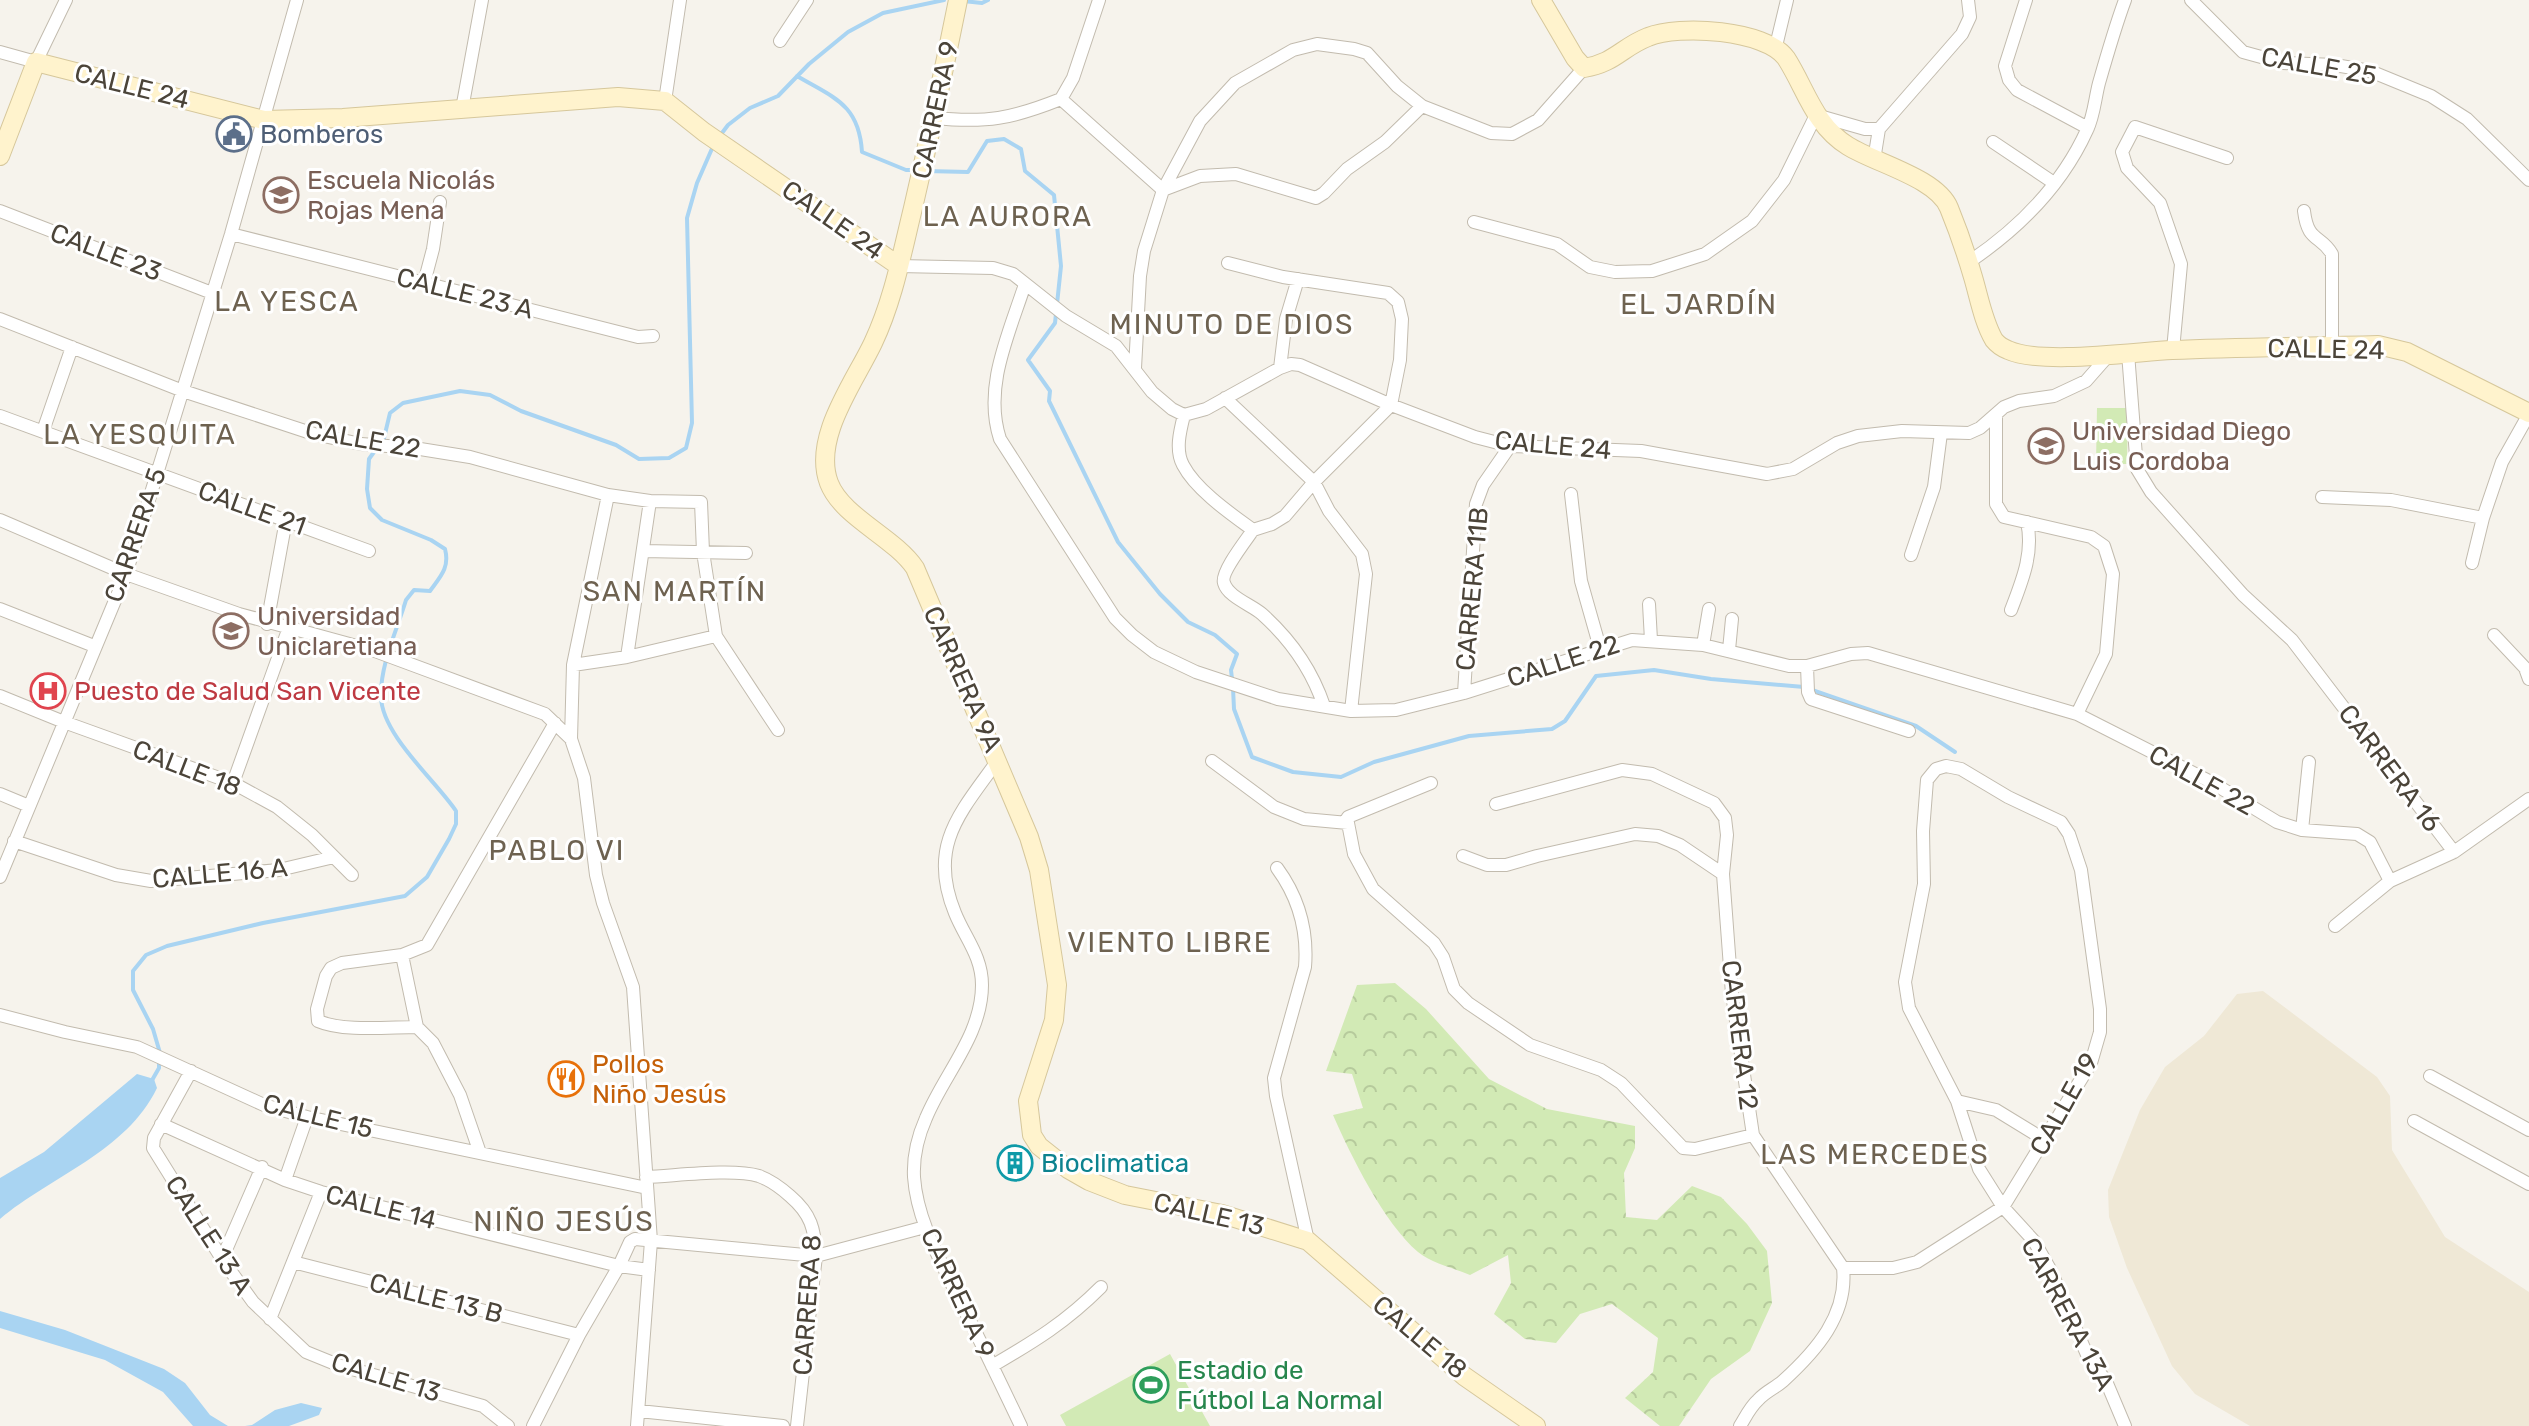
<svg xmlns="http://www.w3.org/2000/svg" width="2529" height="1426" font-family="Rubik,sans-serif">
<defs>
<pattern id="forest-crowns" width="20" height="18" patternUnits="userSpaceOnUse" patternTransform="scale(2)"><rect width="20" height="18" fill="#d2eab5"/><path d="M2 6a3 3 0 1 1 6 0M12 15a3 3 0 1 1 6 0" fill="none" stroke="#b6ca9c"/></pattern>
</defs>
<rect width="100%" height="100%" fill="#f6f3ec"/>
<!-- education -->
<path fill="#efe8d6" d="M2263,991L2377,1077L2390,1096L2392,1150L2445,1237L2529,1292V1426H2250L2195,1394L2172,1366L2127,1268L2109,1217L2108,1190L2140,1110L2165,1067L2204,1036L2237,994Z"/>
<!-- forest -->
<path fill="url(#forest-crowns)" d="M1395,983L1426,1009L1489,1079L1547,1109L1635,1126V1148L1624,1173L1626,1217L1657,1220L1692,1186L1721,1197L1747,1224L1767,1251L1772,1303L1750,1351L1711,1379L1679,1426H1660L1625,1398L1653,1372L1658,1338L1612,1304L1580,1314L1556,1343L1525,1339L1494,1314L1511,1283L1508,1255L1470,1275C1454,1268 1431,1263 1418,1252C1384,1223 1351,1156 1333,1115L1363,1108L1352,1074L1326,1071L1357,985Z"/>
<!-- pitch -->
<path fill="#d2eab5" d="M2097,408H2128L2127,464H2096Z
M1170,1354L1210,1426H1066L1060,1415Z"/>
<!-- water -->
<path fill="#a9d4f2" d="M137,1074L154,1079L157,1088C126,1152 51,1176 0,1219V1178L44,1152Z
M0,1311L65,1330L164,1369L185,1383L210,1415L228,1426H193L163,1392L105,1360L0,1328Z
M301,1403L322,1408L319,1415L289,1426H245L252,1425L275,1410Z"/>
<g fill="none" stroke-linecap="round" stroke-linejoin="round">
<!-- stream -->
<path stroke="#a9d4f2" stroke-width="4" d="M963,1L982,3L988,0
M797,76C834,98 859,104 862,152L906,170H917
M719,137L728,125L750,108L778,96L809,64L848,32L883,13L944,0
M926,171L968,172L987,141L1004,139L1021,149L1025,171L1054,195L1061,266L1055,323L1028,360L1050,391L1049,401L1118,542L1160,594L1188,622L1215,635L1237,654L1231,670L1232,679
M1233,688L1234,709L1252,757L1293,772L1341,777L1374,762L1469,736L1552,729L1565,721L1596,676L1654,670L1711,679L1804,687
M1812,690L1916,726L1955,752
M160,1053L153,1029L133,990V971L146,955L167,946L263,923L405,896L427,877L449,839L456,824V811C436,781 382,735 381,697C380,665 397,630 406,600L414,590L430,591C440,577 450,568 445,549L431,540L382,520L370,508L367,489L369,459L384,438L390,413L403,403L460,391L490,395L521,411L616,445L639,459L669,458L686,448L692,423L687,218L697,183L714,144
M151,1082L159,1068V1062"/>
<defs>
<path id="street" d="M2026,0L2005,66L2009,80L2017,90L2088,128
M2191,0L2243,52L2283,63L2335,65L2370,71L2431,96L2467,119L2529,180
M780,41L807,0
M1776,46L1787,0
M0,52L36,62L66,0
M1061,99L1163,190L1200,176L1236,174L1316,198L1324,193L1347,169L1385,142L1422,106
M665,101L680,0
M462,109L482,0
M934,118C987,123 1011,119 1061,99L1073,78L1099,0
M1993,142L2054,183
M1874,160L1879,129
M0,211L212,293
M2304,211C2308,243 2320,234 2332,254V346
M1474,222L1557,244L1590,267L1615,272L1652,271L1705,254L1752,221L1784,180L1816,115L1865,129H1879L1962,34L1970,17L1968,0
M231,234L638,337L653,336
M1969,262C2018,229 2062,185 2087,130C2094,116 2095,98 2099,83C2107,55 2115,27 2125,0
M899,266L993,268L1013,274L1066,316L1116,346L1152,392L1172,409L1184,415L1206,409L1280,368L1291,364L1300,365L1391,405L1475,437L1510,446L1641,451L1767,474L1793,469L1837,443L1858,436L1902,431L1969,433L1980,428L2004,407L2019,401L2054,396L2086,381L2108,356
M424,283L433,249L440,202
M1025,284C1009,334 983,387 1000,439L1115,618L1132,635L1154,652L1196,672L1278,699L1351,711L1396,710L1464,693L1632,640L1703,645L1789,666H1807L1851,654L1868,653L2077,714L2211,782L2277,822L2302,830L2357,834L2370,842L2390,881
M0,319L183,391L314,434L361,444L414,448L470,457L608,495L650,501L701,502L703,552L716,636L778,730
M2173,350L2181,264L2160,203L2127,168L2122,152L2135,127L2227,158
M2128,353L2137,469L2151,492L2243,595L2292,640L2454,852
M1135,368L1140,276L1144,251L1163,190L1200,121L1235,83L1293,50L1317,44L1354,49L1367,53L1397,86L1422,106L1491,133L1512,134L1538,120L1584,68
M1280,368L1286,319L1298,279
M1225,398L1314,482L1329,511L1362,554L1366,574L1351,711
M1184,415C1180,431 1175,450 1183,465C1196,490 1231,514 1253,530L1272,524L1285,516L1314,482L1391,405L1400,360L1402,319L1398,302L1388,293L1283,277L1228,263
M0,416L369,551
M1996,416V504L2004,517L2091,537L2104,546L2113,574L2106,654L2077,714
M43,431L72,347
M1571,494L1581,581L1600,648
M608,495L573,665L571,739L584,778L596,875L603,903L633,987L651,1241L637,1426
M2322,497L2391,500L2483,518
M0,520L126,574L239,614L375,651L545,714L571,739
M1253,530C1247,539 1220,573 1224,583C1228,597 1252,605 1262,614C1291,640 1312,670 1324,706
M643,551L746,553
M1911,555L1934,487L1941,433
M2472,563L2483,518L2502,462L2529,414
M1649,604L1651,640
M0,609L94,646
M2011,610C2022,581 2034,553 2027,522
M267,624L286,520
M2494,635L2525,668L2529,679
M1703,645L1709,609
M1729,650L1732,619
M627,657L650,501
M573,665L627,657L716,636
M1807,666L1808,692L1811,699L1909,731
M1464,693L1476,504L1483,485L1510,446
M0,696L64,722L233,783L277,807L312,835L352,875
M998,760C961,812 927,845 955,913C965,938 982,956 982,985C982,1035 944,1074 926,1118C918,1136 913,1157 914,1177C917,1221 941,1261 960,1301C981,1342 1001,1384 1021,1426
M1212,761L1274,807L1304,819L1348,823L1354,854L1373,889L1434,943L1443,957L1454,989L1468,1003L1530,1045L1601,1070L1621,1083L1683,1148L1695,1149L1753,1135
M233,783L288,630
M0,794L29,806
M1496,804L1622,770L1652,774L1714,803L1725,818L1727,835L1723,874L1732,994L1753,1135L1843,1268C1848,1315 1816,1351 1783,1381C1775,1388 1765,1392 1758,1400C1750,1407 1745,1418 1740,1426
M1345,822L1348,817L1431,783
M2302,830L2309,762
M14,841L116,875L151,881L279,870L334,857
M1463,856L1487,865H1506L1537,856L1635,834L1658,836L1680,845L1723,874
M1277,868C1299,898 1308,930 1305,967L1274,1078L1276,1096L1308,1241
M0,877L126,574L231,234L297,0
M2335,926L2390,881L2454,852L2529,799
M402,955L417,1027L433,1043L460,1095L480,1153
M0,1015L65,1032L137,1047L264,1105L307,1117L647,1188
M417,1027C389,1027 343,1032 318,1021L317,1009L326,976L331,968L342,963L402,955L427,945L555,723
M191,1071L154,1138L153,1148L222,1259L253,1302L306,1352L338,1365L483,1406L508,1426
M2430,1076L2529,1130
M1957,1101L1996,1110L2045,1140
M2414,1121L2529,1184
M161,1124L285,1180L321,1192L619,1266L630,1242L635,1239L816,1256L925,1227
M646,1177C675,1176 732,1168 759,1176C770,1180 781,1188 790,1196C811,1214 815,1229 816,1256L797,1426
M285,1180L307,1117
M222,1259L262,1167
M293,1262L579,1335
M1843,1268H1893L1917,1262L2003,1207L2091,1063L2100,1032V1009L2081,870L2069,834L2061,822L2008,797L1961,769L1946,766L1936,769L1927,780L1923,831L1924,884L1905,982L1909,1008L1957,1101L1979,1169L2003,1207L2034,1241L2051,1271L2088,1357L2106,1381L2125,1426
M270,1319L321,1192
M992,1366C1035,1341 1066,1322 1101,1287
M639,1411L783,1426
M533,1426L579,1335L619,1266L649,1270"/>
<path id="secondary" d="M958,0C944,70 929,139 913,208C902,253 893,301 873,343C854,383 812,438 829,483C842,517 894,537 915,568L1029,837L1039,870L1057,985L1054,1020L1028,1101L1032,1135L1039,1146L1068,1169L1089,1181L1125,1195L1222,1214L1308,1241L1464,1376L1536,1426
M1541,0L1575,58L1584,68C1615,63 1622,47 1648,37C1679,24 1766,30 1786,58C1806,89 1814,125 1848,146C1875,163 1937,178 1949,208C1958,230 1966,253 1973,277C1979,297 1983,321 1994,340C1998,345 2003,348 2008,350C2041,365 2133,352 2172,350C2240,347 2309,347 2378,345L2407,352L2529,413
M0,156L36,62L264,120L343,118L618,97L665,101L704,132L899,266"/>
</defs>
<!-- street casing -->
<use href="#street" stroke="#c2bbae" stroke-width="14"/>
<!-- secondary casing -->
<use href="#secondary" stroke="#d6c79b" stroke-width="20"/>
<!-- street -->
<use href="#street" stroke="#fff" stroke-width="12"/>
<!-- secondary -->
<use href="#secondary" stroke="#fff3cd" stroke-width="18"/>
</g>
<!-- icons -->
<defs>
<symbol id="civic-ring" viewBox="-11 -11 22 22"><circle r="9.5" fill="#fff" stroke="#5c6f8a" stroke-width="1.5"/><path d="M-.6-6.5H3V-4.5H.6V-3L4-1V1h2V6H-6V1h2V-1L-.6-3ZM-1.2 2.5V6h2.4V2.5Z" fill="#5c6f8a"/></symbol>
<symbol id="school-ring" viewBox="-11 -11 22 22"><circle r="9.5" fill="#fff" stroke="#8d6e63" stroke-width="1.5"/><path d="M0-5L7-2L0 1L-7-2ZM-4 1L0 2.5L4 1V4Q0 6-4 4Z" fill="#8d6e63"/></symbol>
<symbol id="university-ring" viewBox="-11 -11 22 22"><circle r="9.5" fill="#fff" stroke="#8d6e63" stroke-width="1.5"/><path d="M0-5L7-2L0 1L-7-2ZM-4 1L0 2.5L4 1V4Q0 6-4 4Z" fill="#8d6e63"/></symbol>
<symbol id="hospital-ring" viewBox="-11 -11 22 22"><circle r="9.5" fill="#fff" stroke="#e0444e" stroke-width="1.5"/><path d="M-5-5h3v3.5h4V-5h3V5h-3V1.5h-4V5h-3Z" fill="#e0444e"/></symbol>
<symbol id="restaurant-ring" viewBox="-11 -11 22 22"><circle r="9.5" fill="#fff" stroke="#e8710a" stroke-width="1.5"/><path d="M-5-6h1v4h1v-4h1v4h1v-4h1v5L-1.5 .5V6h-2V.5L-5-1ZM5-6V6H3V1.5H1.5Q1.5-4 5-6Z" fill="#e8710a"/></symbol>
<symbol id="building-ring" viewBox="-11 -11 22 22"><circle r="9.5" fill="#fff" stroke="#0f9aa8" stroke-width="1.5"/><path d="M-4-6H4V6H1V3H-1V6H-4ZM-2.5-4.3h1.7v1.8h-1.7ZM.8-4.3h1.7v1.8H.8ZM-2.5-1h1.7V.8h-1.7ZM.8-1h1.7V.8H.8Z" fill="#0f9aa8"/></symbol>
<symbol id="stadium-ring" viewBox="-11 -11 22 22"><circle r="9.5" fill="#fff" stroke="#2e9e5b" stroke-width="1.5"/><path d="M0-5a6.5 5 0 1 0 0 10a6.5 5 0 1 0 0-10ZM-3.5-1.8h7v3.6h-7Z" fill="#2e9e5b"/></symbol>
</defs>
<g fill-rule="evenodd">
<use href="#civic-ring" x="214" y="114" width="40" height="40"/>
<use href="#school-ring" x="261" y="175" width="40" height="40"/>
<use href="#university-ring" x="2026" y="426" width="40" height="40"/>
<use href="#university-ring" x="211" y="611" width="40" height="40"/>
<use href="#hospital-ring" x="28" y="671" width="40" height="40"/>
<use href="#restaurant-ring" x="546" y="1059" width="40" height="40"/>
<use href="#building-ring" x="995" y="1143" width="40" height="40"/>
<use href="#stadium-ring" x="1131" y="1365" width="40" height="40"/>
</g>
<g text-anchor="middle" stroke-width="6" stroke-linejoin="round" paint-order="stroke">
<!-- street labels -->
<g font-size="26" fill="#4b4439" stroke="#fff">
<text transform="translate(2319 66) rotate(10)" y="9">CALLE 25</text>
<text transform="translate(132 86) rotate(14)" y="9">CALLE 24</text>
<text transform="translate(935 110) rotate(-78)" y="9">CARRERA 9</text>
<text transform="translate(833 220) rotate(35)" y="9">CALLE 24</text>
<text transform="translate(106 252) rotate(21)" y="9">CALLE 23</text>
<text transform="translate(465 293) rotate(14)" y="9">CALLE 23 A</text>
<text transform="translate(2326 349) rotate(1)" y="9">CALLE 24</text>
<text transform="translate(363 439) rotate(10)" y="9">CALLE 22</text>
<text transform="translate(1553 445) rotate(5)" y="9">CALLE 24</text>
<text transform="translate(252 508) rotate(20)" y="9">CALLE 21</text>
<text transform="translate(135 535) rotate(-71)" y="9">CARRERA 5</text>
<text transform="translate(1472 589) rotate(-85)" y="9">CARRERA 11B</text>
<text transform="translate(1563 661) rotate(-18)" y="9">CALLE 22</text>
<text transform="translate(963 679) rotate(66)" y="9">CARRERA 9A</text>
<text transform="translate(187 768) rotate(21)" y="9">CALLE 18</text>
<text transform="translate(2390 768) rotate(53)" y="9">CARRERA 16</text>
<text transform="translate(2202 780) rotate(29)" y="9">CALLE 22</text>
<text transform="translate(220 873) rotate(-5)" y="9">CALLE 16 A</text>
<text transform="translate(1740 1035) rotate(83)" y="9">CARRERA 12</text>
<text transform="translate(2064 1104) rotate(-61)" y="9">CALLE 19</text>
<text transform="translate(318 1116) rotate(14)" y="9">CALLE 15</text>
<text transform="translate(381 1207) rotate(14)" y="9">CALLE 14</text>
<text transform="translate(1209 1214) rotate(13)" y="9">CALLE 13</text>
<text transform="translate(209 1235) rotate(57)" y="9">CALLE 13 A</text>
<text transform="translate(958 1293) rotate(65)" y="9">CARRERA 9</text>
<text transform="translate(436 1298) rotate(14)" y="9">CALLE 13 B</text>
<text transform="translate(807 1305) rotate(-86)" y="9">CARRERA 8</text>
<text transform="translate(2068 1314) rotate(62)" y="9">CARRERA 13A</text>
<text transform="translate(1420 1337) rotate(40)" y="9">CALLE 18</text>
<text transform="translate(386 1377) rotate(17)" y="9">CALLE 13</text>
</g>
<!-- service labels -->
<g font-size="26" fill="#4e5e75" stroke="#fff" text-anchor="start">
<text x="260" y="143">Bomberos</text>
</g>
<!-- education labels -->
<g font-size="26" fill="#785e54" stroke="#fff" text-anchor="start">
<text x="307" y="189">Escuela Nicolás<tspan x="307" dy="30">Rojas Mena</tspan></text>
<text x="2072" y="440">Universidad Diego<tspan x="2072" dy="30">Luis Cordoba</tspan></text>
<text x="257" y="625">Universidad<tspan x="257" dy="30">Uniclaretiana</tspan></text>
</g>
<!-- health labels -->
<g font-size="26" fill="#be3a42" stroke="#fff" text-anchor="start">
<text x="74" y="700">Puesto de Salud San Vicente</text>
</g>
<!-- food labels -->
<g font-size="26" fill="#c56008" stroke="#fff" text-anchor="start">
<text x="592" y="1073">Pollos<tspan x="592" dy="30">Niño Jesús</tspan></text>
</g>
<!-- culture labels -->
<g font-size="26" fill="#0d838f" stroke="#fff" text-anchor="start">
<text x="1041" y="1172">Bioclimatica</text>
</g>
<!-- leisure labels -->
<g font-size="26" fill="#27864d" stroke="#fff" text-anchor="start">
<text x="1177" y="1379">Estadio de<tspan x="1177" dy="30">Fútbol La Normal</tspan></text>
</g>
<!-- neighbourhood labels -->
<g font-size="28" letter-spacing="2" fill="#6e6250" stroke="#fff">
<text x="1008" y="226">LA AURORA</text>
<text x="287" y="311">LA YESCA</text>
<text x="1699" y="314">EL JARDÍN</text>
<text x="1232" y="334">MINUTO DE DIOS</text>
<text x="140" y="444">LA YESQUITA</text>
<text x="675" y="601">SAN MARTÍN</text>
<text x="557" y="860">PABLO VI</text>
<text x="1170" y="952">VIENTO LIBRE</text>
<text x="1875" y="1164">LAS MERCEDES</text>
<text x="564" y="1231">NIÑO JESÚS</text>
</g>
</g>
</svg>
